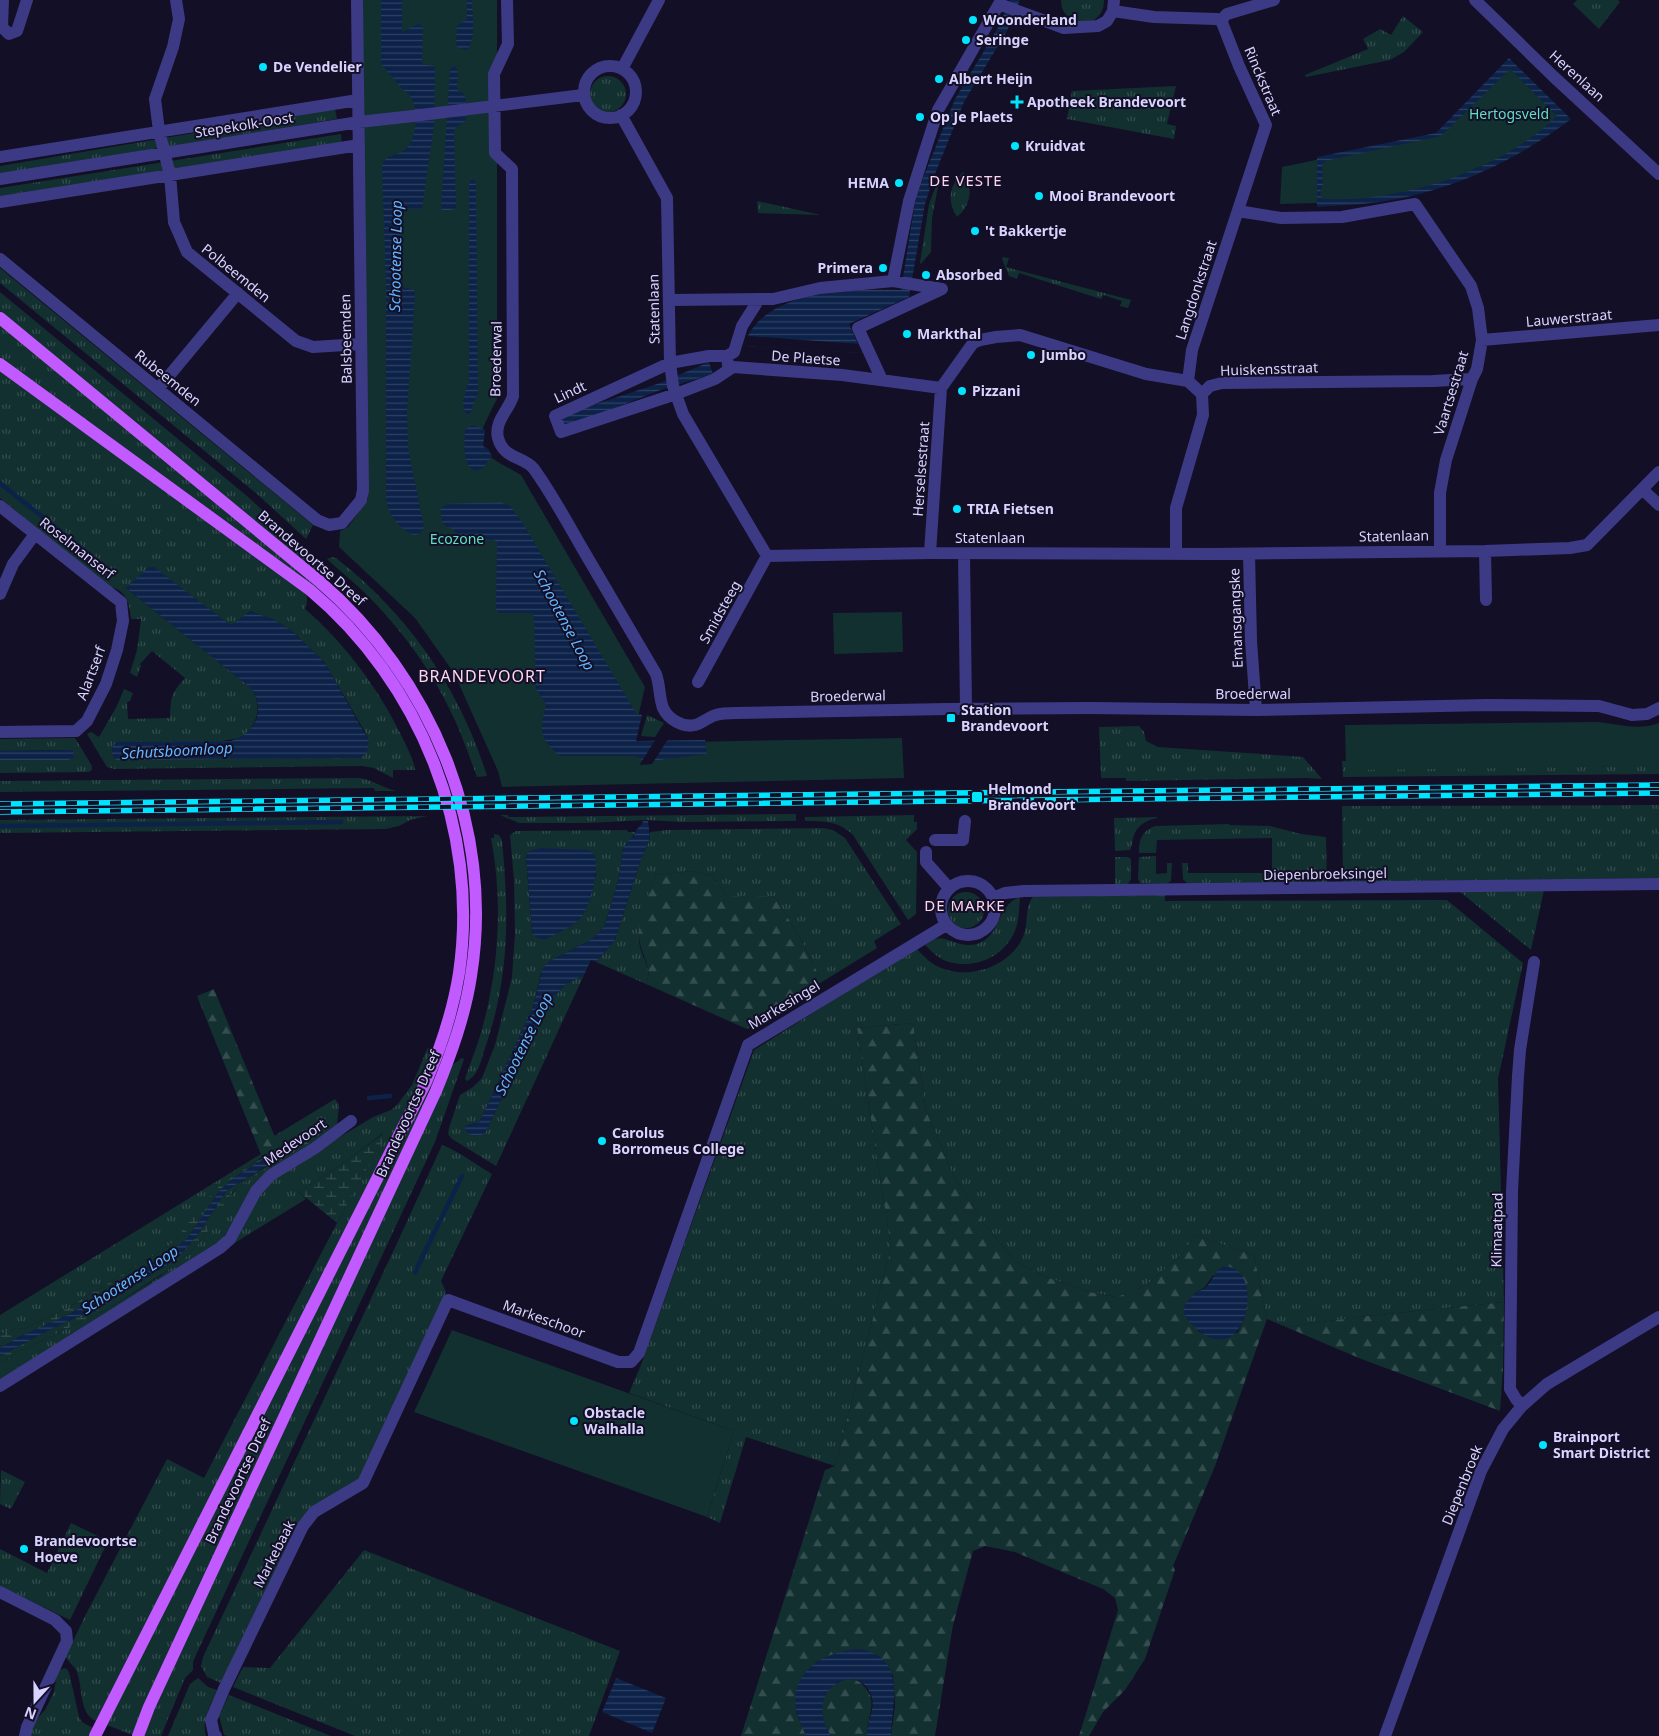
<svg xmlns="http://www.w3.org/2000/svg" width="1659" height="1736" font-family="'Noto Sans',sans-serif">
<defs>
<pattern id="grass-tufts" width="24" height="20" patternUnits="userSpaceOnUse" patternTransform="scale(1.25)"><rect width="24" height="20" fill="#12302f"/><path d="M3 7l-1-3M5 7V3M7 7l1-3M15 17l-1-3M17 17v-4M19 17l1-3" fill="none" stroke="#344d4e"/></pattern>
<pattern id="forest-firs" width="22" height="20" patternUnits="userSpaceOnUse" patternTransform="scale(1.25)"><rect width="22" height="20" fill="#12302f"/><path d="M5 1l3.5 6h-7zM16 11l3.5 6h-7z" fill="#344d4e"/></pattern>
<pattern id="wetland-marsh" width="20" height="14" patternUnits="userSpaceOnUse" patternTransform="scale(1.25)"><rect width="20" height="14" fill="#12302f"/><path d="M1 5h8M5 5V1M11 12h8M15 12V8" fill="none" stroke="#344d4e"/></pattern>
<pattern id="water-rules" width="6" height="5" patternUnits="userSpaceOnUse" patternTransform="scale(1.25)"><rect width="6" height="5" fill="#0c2248"/><path d="M0 2.5h6" fill="none" stroke="#2f4163"/></pattern>
</defs>
<rect width="100%" height="100%" fill="#130f26"/>
<!-- grass -->
<path fill="url(#grass-tufts)" fill-rule="evenodd" d="M1061,0H1104C1104,9 1101,15 1094,20L1076,22C1066,17 1061,11 1061,0Z
M1577,0H1618L1620,2L1599,29L1573,4Z
M1403,16L1423,32L1404,52L1390,60L1306,77L1305,75L1368,49L1363,39L1380,29L1391,35Z
M590 94a18 18 0 1 1 36 0a18 18 0 1 1-36 0Z
M1176,86L1167,124L1176,126L1174,139L1067,119L1072,91Z
M335,109L337,119L0,174V166Z
M341,134L342,144L0,199V188Z
M963,172C974,187 971,205 957,217C946,201 950,184 963,172Z
M936,186L938,187L932,218L931,252L921,264L920,263L929,204Z
M757,201L821,215L758,213Z
M1003,257L1009,258L1006,267L1131,300L1128,308L1120,306L1122,301L1103,295L1101,299L1019,273L1017,279L1009,276L1002,259Z
M0,268L313,525L306,539L257,494L0,283Z
M0,292L247,496L333,575L331,577H320L0,315Z
M0,324L321,589L319,591L0,359Z
M0,369L307,593V601L305,609C346,644 381,692 404,741C408,750 414,760 415,770H393V778L374,768L362,766L114,769L107,767L87,734L91,732L99,737L117,706L124,689L133,693L130,701L127,702L128,719L170,718C171,697 170,695 185,678L152,651L140,664L141,666L137,677L130,673L137,650L141,619H131C130,605 126,589 110,587L0,498ZM126,588L229,624L233,625L250,611L274,620L291,630L325,663L365,732L369,741L363,756L359,758L116,759L240,738C258,727 263,705 251,688Z
M332,557L336,558C408,614 460,689 487,776L477,777C468,753 460,729 448,706C428,665 398,626 366,594C353,581 341,572 327,559Z
M647,715L664,723L655,737L641,736Z
M1139,726L1144,732L1146,741L1158,747L1303,757L1322,779L1306,778L1126,781V778H1101L1099,727Z
M1659,731V774L1343,777L1342,761H1371Z
M75,738L92,766V770L89,772L0,773V760H68L72,750L0,751V739Z
M358,778C372,779 382,788 396,791H375L374,788L0,792V781Z
M1659,805V878L1343,882L1342,806Z
M796,814V821L682,822L646,820L588,823H519L500,815H508V817H515Z
M914,815V822H917V829L906,840L917,852L916,914L908,920L853,835C839,821 824,821 805,821V817Z
M427,816L410,820L399,826L386,829L0,833V820Z
M1114,818L1157,817V818C1146,820 1136,826 1133,838C1132,842 1132,846 1130,850L1115,851Z
M1229,824V825L1270,826L1301,834L1326,837L1327,882L1188,884L1183,879L1182,863H1188V873H1272V838L1157,840L1156,853H1139C1139,839 1142,831 1155,826Z
M823,828L833,830L845,838L901,924L874,941L877,948L822,982L801,939L774,896H726L713,876L693,871L656,875C648,896 639,916 639,939C639,955 654,968 646,984L596,962L615,940L640,862L650,838V832L667,830Z
M627,830L628,832H636L623,849L619,878L605,925L599,933L589,941L550,961L541,973L533,1007L482,1117L479,1122L465,1126L485,1133L548,1003L566,984L584,975L496,1166L452,1139L448,1134L449,1128L460,1095L473,1087L482,1078L495,1045L512,977L515,934L514,880L510,835L516,831ZM529,851L594,854L596,876L532,933L526,856Z
M494,834L499,835L502,840C509,914 510,976 485,1048C481,1060 479,1075 467,1081L465,1079C471,1061 477,1047 482,1029C499,968 503,901 491,838H494Z
M1156,856V874L1167,873V863H1172L1171,881L1167,884L1140,883L1138,879L1139,857Z
M1115,857H1128L1131,859V879L1128,884H1115Z
M1458,890H1544L1531,950Z
M948 910a18 18 0 1 1 36 0a18 18 0 1 1-36 0Z
M1165,895V901L1447,900L1523,963L1498,1079L1504,1302L1358,1317L1286,1327L1267,1319L1254,1255L1195,1235L1183,1253L1145,1286L1117,1297L1089,1292L1046,1277L1015,1261L984,1224L953,1174L926,1111L913,1023L857,1028L891,1248L835,1466L746,1437L720,1523L707,1517L734,1431L629,1393L641,1365L754,1050L916,948C924,957 932,965 944,969C972,979 1010,966 1023,937C1029,924 1024,908 1033,897Z
M1020,897C1019,910 1019,924 1013,935C1001,959 971,970 946,961C938,958 931,951 925,945C928,943 932,940 935,939C946,935 960,949 977,944C1002,936 996,905 1020,897Z
M428,1047L433,1058L96,1721C79,1714 83,1688 77,1672C74,1665 68,1663 66,1656L85,1616L167,1459L204,1478L337,1223L385,1135L382,1134L342,1164L299,1192L306,1199L220,1252L255,1199L277,1175L373,1117L391,1110L397,1105L412,1085Z
M447,1053L133,1735L104,1724Z
M462,1058L464,1059L435,1142L195,1657L193,1662V1670L185,1678L161,1736H142L451,1066Z
M335,1099L339,1105L337,1125L247,1199L220,1243L0,1391V1364L16,1353L106,1310L159,1277L188,1255L204,1237L224,1204L238,1187L316,1138L320,1132L318,1127H310L279,1147L274,1136Z
M442,1145C460,1152 475,1164 492,1174L441,1281L446,1292L358,1481L309,1509L297,1524L221,1683L207,1677L201,1666L203,1657L398,1241Z
M261,1154L262,1157L220,1186L178,1238L167,1247L69,1307L24,1329L17,1328L0,1334V1315Z
M1,1470L25,1482L11,1509L0,1504Z
M71,1523L108,1541L70,1620L0,1586V1549L47,1573Z
M364,1550L620,1651L589,1736H355L233,1687L243,1667L270,1668Z
M65,1668L68,1670L70,1676L79,1717L82,1722L93,1728L89,1736H28L34,1722L45,1710L54,1692L56,1677L59,1670Z
M198,1678L208,1687L217,1690C211,1705 201,1720 206,1736H168L190,1684Z
M229,1695L331,1736H227L224,1735L219,1716Z"/>
<!-- forest -->
<path fill="url(#forest-firs)" fill-rule="evenodd" d="M693,871L713,876L726,896H774L801,939L822,982L747,1029L646,984C653,970 643,957 640,943C635,923 649,893 656,875Z
M214,989L279,1147L262,1157L197,996Z
M913,1023L926,1111L953,1174L984,1224L1015,1261L1046,1277L1089,1292L1117,1297L1145,1286L1183,1253L1195,1235L1254,1255L1267,1319L1215,1466L1173,1566L1175,1570L1145,1659L1125,1690L1103,1712L1089,1736H1079L1118,1610L1115,1598L1103,1589L1015,1552L985,1546L973,1551L953,1625L935,1736H891L895,1705L893,1675L852,1650L816,1662L796,1712L806,1736H741L825,1470L835,1466L891,1248L857,1028ZM1213,1275L1246,1306L1244,1319L1238,1332L1220,1339L1205,1335L1198,1331L1194,1294L1205,1287Z
M1504,1302L1503,1369L1500,1411L1359,1358L1286,1327L1358,1317Z
M848,1678C855,1679 859,1681 863,1685C880,1702 866,1716 867,1736H831C821,1723 816,1695 833,1685C838,1682 844,1680 848,1678Z"/>
<!-- wetland -->
<path fill="url(#wetland-marsh)" d="M315,1126L320,1132L317,1138L238,1187L232,1193L204,1237L188,1255L176,1265L106,1310L16,1353L0,1364V1356L51,1329L106,1304L164,1267L180,1255L196,1237L227,1190L274,1162L315,1133L313,1131H308L237,1176L220,1190L187,1239L164,1256L70,1314L17,1338L0,1348V1334L17,1328L24,1329L69,1307L167,1247L178,1238L197,1211L220,1185L310,1127Z
M383,1134H386L337,1223L299,1192L342,1164Z"/>
<!-- park -->
<path fill="#12302f" d="M361,0H497V399C471,450 472,447 521,475L645,687L632,743L902,738L904,778L502,787L498,771L454,673L415,618L339,547L340,531L348,527L368,499Z
M1509,64L1564,119L1511,153L1429,189L1360,202L1280,204L1282,167L1437,135Z
M902,612L903,652L834,654L833,613Z
M1597,722C1618,724 1639,731 1659,723V766L1346,770L1345,725Z
M452,1330L734,1431L707,1517L414,1412Z"/>
<!-- water -->
<path fill="url(#water-rules)" fill-rule="evenodd" d="M381,0H402V32L418,24L423,26L422,63L426,65L435,66V71L434,125L422,209H402L401,283L403,287L414,290L415,293L407,412L408,448L424,527C416,548 393,521 389,510C387,507 387,502 386,498V284L382,165C388,152 396,158 407,148C418,138 420,96 403,90L381,64Z
M467,0H472C472,15 477,37 467,50L458,48L456,43L457,26L467,19Z
M1010,0H1020L1007,31L964,102L933,179L925,204L909,297L849,324L862,353L744,346C760,289 853,289 901,290L915,202L921,183L955,99L999,26Z
M1509,58L1571,119C1517,160 1454,190 1386,201C1364,205 1340,205 1317,207V157L1436,133ZM1510,69L1557,116C1501,171 1398,203 1322,199L1320,191L1323,185L1322,164L1325,161L1441,136Z
M455,66C461,74 455,83 458,91L463,93L466,100V121L456,127L454,131L456,209L442,211L441,208L450,70L452,67Z
M471,178L475,181L476,186L478,393L469,415L465,412L463,403L467,385L469,384V185Z
M709,362L713,374L663,389L564,428L560,416L660,383Z
M473,425L485,430L483,446L488,449L492,456L484,467L478,471C462,469 464,444 465,431L467,428Z
M500,502L510,506L522,522L636,713L642,715L636,741L705,740L707,754L642,762L641,758L635,756H560C538,737 540,732 546,704L536,689L534,616L531,613H500L496,610L497,542L494,540L460,541C457,532 453,528 443,525L440,510L446,504Z
M149,567H154L229,624H233L250,611L274,620L291,630L325,663L369,741L367,753L359,758L116,760L112,754V748L116,742L231,741C256,733 266,710 251,688L126,588Z
M72,750L74,753L73,758L68,760H0V751Z
M643,821H648L650,838L640,862L615,940L596,962L591,960L584,975L566,984L548,1003L485,1133L479,1136L468,1134L465,1130V1126L479,1122L482,1117L533,1007L543,967L550,961L589,941L599,933L605,925L619,878L623,849L628,841L634,836L637,829L642,824Z
M541,848L589,850C591,852 593,853 594,855C601,868 589,912 578,921C568,929 555,934 544,940L537,938L532,933L526,855L529,851Z
M308,1130H312L315,1133L312,1138L227,1190L196,1237L180,1255L164,1267L106,1304L51,1329L0,1356V1348L17,1338L70,1314L164,1256L187,1239L220,1190L237,1176Z
M1225,1266C1230,1267 1235,1268 1239,1272C1260,1292 1241,1366 1198,1330C1183,1318 1177,1307 1195,1294C1198,1291 1202,1290 1205,1288C1213,1281 1214,1270 1225,1266Z
M860,1649C907,1658 892,1702 891,1736H867C866,1723 875,1710 872,1698C861,1657 800,1689 831,1736H806C803,1728 798,1719 796,1710C790,1670 825,1651 860,1649Z
M616,1678L666,1698L652,1733L602,1712Z"/>
<!-- pier -->
<path fill="#130f26" d="M747,336L858,344L862,353L744,346Z
M656,739H668L652,764L641,765L640,764Z"/>
<g fill="none" stroke-linecap="round" stroke-linejoin="round">
<!-- stream -->
<path stroke="#0c2248" stroke-width="4.5" d="M0,483L110,571
M0,826L341,822
M369,1098L390,1096
M415,1272L462,1176"/>
<!-- minor -->
<path stroke="#3d3a85" stroke-width="12" d="M3,0L2,27L9,34L17,31L27,0
M176,0L179,19L173,47L155,99L159,131L170,175L174,222L187,252L296,341L313,347L361,344
M507,0L508,44L494,74L495,153L512,169L513,396C509,410 494,421 498,438C504,460 524,456 534,469C552,494 567,522 582,548C607,590 631,632 656,674C660,685 659,697 663,708C668,719 683,728 695,725C703,723 708,717 716,715C722,713 729,713 736,713L947,709L1090,708L1256,710L1487,705L1599,706L1632,715L1647,714L1659,708
M1475,0L1554,77L1659,174
M1113,11L1154,17L1216,19L1221,20
M1221,20L1227,14L1274,0
M584 92a26 26 0 1 1 52 0a26 26 0 1 1-52 0Z
M622,69L659,0
M621,115L667,198L670,363L673,386L683,414L767,556L930,553L1211,554L1485,551L1570,548L1587,545L1659,472
M0,157L358,100
M0,179L359,122L413,116L583,95
M0,202L359,145
M1238,211L1281,218L1342,217L1415,204L1471,286L1478,308L1482,340L1477,369L1472,379L1446,460L1440,493V550
M0,259L317,520L329,525L342,523L361,500L363,490L357,0
M893,281L909,201L938,110L999,4L1064,28L1098,26L1107,21L1113,11L1114,0
M670,300L773,299L820,288L893,281L942,289
M1482,340L1659,325
M727,356H709L670,363L555,416L561,432L676,394L715,379L733,367L842,375L941,388
M728,365L727,356L734,352L742,326L756,304L757,299
M882,380L858,328L942,289
M1188,381L1192,350L1266,125L1239,66L1221,20
M941,388L973,343L980,340L996,337L1020,335L1146,374L1188,381L1202,394
M158,389L238,293
M1202,394L1210,386L1222,383L1433,381L1472,379
M1642,489L1659,505
M0,506L121,602L123,621L117,650L106,684L87,721L76,731L0,732
M1485,551L1486,600
M930,553L941,388
M964,554L966,709
M1176,554V508L1203,415L1202,394
M1249,554L1251,641L1256,710
M0,594L13,564L35,534
M698,682L767,556
M935,840H963L965,821
M926,852V862L949,888
M941 908a27 27 0 1 1 54 0a27 27 0 1 1-54 0Z
M993,898L1005,893L1024,891L1659,884
M0,1386L220,1248L230,1239L256,1191L271,1175L315,1148L351,1121
M1522,1406L1516,1399L1510,1389L1512,1191L1518,1076L1520,1050L1534,962
M0,1592L55,1620L66,1631L67,1641L27,1727L25,1736
M216,1736L214,1734L211,1720L224,1689L303,1526L314,1512L363,1483L448,1300L618,1362H631L639,1353L748,1045L946,925
M1385,1736L1481,1471L1503,1429L1522,1406L1547,1384L1659,1317"/>
<!-- major -->
<path stroke="#c25bff" stroke-width="12" d="M0,318L319,581C431,677 495,828 471,976C465,1016 451,1054 436,1091L149,1707L138,1736
M0,364L310,590C420,682 480,830 459,973C453,1011 441,1047 426,1082L95,1736"/>
<defs>
<path id="rail" d="M0,804L1659,785
M0,812L1659,793"/>
</defs>
<!-- rail casing -->
<use href="#rail" stroke="#00e5ff" stroke-width="5.5"/>
<!-- rail -->
<use href="#rail" stroke="#130f26" stroke-width="4" stroke-dasharray="11" stroke-linecap="butt"/>
</g>
<!-- markers -->
<g fill="#00e5ff" stroke="#130f26" stroke-width="2">
<circle cx="973" cy="20" r="5"/>
<circle cx="966" cy="40" r="5"/>
<circle cx="263" cy="67" r="5"/>
<circle cx="939" cy="79" r="5"/>
<path d="M1014.5 94.5h5v5h5v5h-5v5h-5v-5h-5v-5h5z"/>
<circle cx="920" cy="117" r="5"/>
<circle cx="1015" cy="146" r="5"/>
<circle cx="899" cy="183" r="5"/>
<circle cx="1039" cy="196" r="5"/>
<circle cx="975" cy="231" r="5"/>
<circle cx="883" cy="268" r="5"/>
<circle cx="926" cy="275" r="5"/>
<circle cx="907" cy="334" r="5"/>
<circle cx="1031" cy="355" r="5"/>
<circle cx="962" cy="391" r="5"/>
<circle cx="957" cy="509" r="5"/>
<rect x="946" y="713" width="10" height="10" rx="2.5"/>
<rect x="971" y="791" width="12" height="12" rx="2.5"/>
<circle cx="602" cy="1141" r="5"/>
<circle cx="574" cy="1421" r="5"/>
<circle cx="1543" cy="1445" r="5"/>
<circle cx="24" cy="1549" r="5"/>
</g>
<g text-anchor="middle" stroke-width="4" stroke-linejoin="round" paint-order="stroke">
<!-- poi labels -->
<g font-size="14" font-weight="bold" fill="#d9d4ff" stroke="#130f26" text-anchor="start">
<text x="983" y="25">Woonderland</text>
<text x="976" y="45">Seringe</text>
<text x="273" y="72">De Vendelier</text>
<text x="949" y="84">Albert Heijn</text>
<text x="1027" y="107">Apotheek Brandevoort</text>
<text x="930" y="122">Op Je Plaets</text>
<text x="1025" y="151">Kruidvat</text>
<text x="889" y="188" text-anchor="end">HEMA</text>
<text x="1049" y="201">Mooi Brandevoort</text>
<text x="985" y="236">'t Bakkertje</text>
<text x="873" y="273" text-anchor="end">Primera</text>
<text x="936" y="280">Absorbed</text>
<text x="917" y="339">Markthal</text>
<text x="1041" y="360">Jumbo</text>
<text x="972" y="396">Pizzani</text>
<text x="967" y="514">TRIA Fietsen</text>
<text x="961" y="715">Station<tspan x="961" dy="16">Brandevoort</tspan></text>
<text x="988" y="794">Helmond<tspan x="988" dy="16">Brandevoort</tspan></text>
<text x="612" y="1138">Carolus<tspan x="612" dy="16">Borromeus College</tspan></text>
<text x="584" y="1418">Obstacle<tspan x="584" dy="16">Walhalla</tspan></text>
<text x="1553" y="1442">Brainport<tspan x="1553" dy="16">Smart District</tspan></text>
<text x="34" y="1546">Brandevoortse<tspan x="34" dy="16">Hoeve</tspan></text>
</g>
<!-- street labels -->
<g font-size="14" fill="#d9d4ff" stroke="#130f26">
<text transform="translate(1577 76) rotate(42)" y="5">Herenlaan</text>
<text transform="translate(1263 81) rotate(67)" y="5">Rinckstraat</text>
<text transform="translate(244 125) rotate(-9)" y="5">Stepekolk-Oost</text>
<text transform="translate(236 273) rotate(39)" y="5">Polbeemden</text>
<text transform="translate(1196 290) rotate(-72)" y="5">Langdonkstraat</text>
<text transform="translate(654 309) rotate(-91)" y="5">Statenlaan</text>
<text transform="translate(1569 318) rotate(-5)" y="5">Lauwerstraat</text>
<text transform="translate(346 339) rotate(-91)" y="5">Balsbeemden</text>
<text transform="translate(806 358) rotate(4)" y="5">De Plaetse</text>
<text transform="translate(496 359) rotate(-89)" y="5">Broederwal</text>
<text transform="translate(1269 369) rotate(-2)" y="5">Huiskensstraat</text>
<text transform="translate(168 378) rotate(39)" y="5">Rubeemden</text>
<text transform="translate(570 392) rotate(-25)" y="5">Lindt</text>
<text transform="translate(1451 393) rotate(-73)" y="5">Vaartsestraat</text>
<text transform="translate(921 469) rotate(-86)" y="5">Herselsestraat</text>
<text transform="translate(1394 536) rotate(-1)" y="5">Statenlaan</text>
<text x="990" y="543">Statenlaan</text>
<text transform="translate(77 548) rotate(38)" y="5">Roselmanserf</text>
<text transform="translate(312 558) rotate(41)" y="5">Brandevoortse Dreef</text>
<text transform="translate(720 612) rotate(-61)" y="5">Smidsteeg</text>
<text transform="translate(1236 618) rotate(-92)" y="5">Emansgangske</text>
<text transform="translate(91 673) rotate(-69)" y="5">Alartserf</text>
<text x="1253" y="699">Broederwal</text>
<text transform="translate(848 696) rotate(-1)" y="5">Broederwal</text>
<text transform="translate(1325 874) rotate(-1)" y="5">Diepenbroeksingel</text>
<text transform="translate(784 1005) rotate(-31)" y="5">Markesingel</text>
<text transform="translate(408 1114) rotate(-66)" y="5">Brandevoortse Dreef</text>
<text transform="translate(295 1142) rotate(-34)" y="5">Medevoort</text>
<text transform="translate(1497 1230) rotate(-89)" y="5">Klimaatpad</text>
<text transform="translate(544 1319) rotate(20)" y="5">Markeschoor</text>
<text transform="translate(238 1481) rotate(-65)" y="5">Brandevoortse Dreef</text>
<text transform="translate(1462 1485) rotate(-68)" y="5">Diepenbroek</text>
<text transform="translate(274 1554) rotate(-63)" y="5">Markebaak</text>
</g>
<!-- park labels -->
<g font-size="14" fill="#5fe0c0" stroke="#130f26">
<text x="1509" y="119">Hertogsveld</text>
<text x="457" y="544">Ecozone</text>
</g>
<!-- neighbourhood labels -->
<g font-size="15" letter-spacing="1" fill="#ffd6f0" stroke="#130f26">
<text x="966" y="186">DE VESTE</text>
<text x="965" y="911">DE MARKE</text>
</g>
<!-- water labels -->
<g font-size="15" font-style="italic" fill="#62b6ff" stroke="#130f26">
<text transform="translate(396 256) rotate(-89)" y="5">Schootense Loop</text>
<text transform="translate(564 620) rotate(62)" y="5">Schootense Loop</text>
<text transform="translate(177 751) rotate(-3)" y="5">Schutsboomloop</text>
<text transform="translate(524 1044) rotate(-64)" y="5">Schootense Loop</text>
<text transform="translate(130 1280) rotate(-33)" y="5">Schootense Loop</text>
</g>
<!-- quarter labels -->
<g font-size="16" letter-spacing="1" fill="#ffd6f0" stroke="#130f26">
<text x="482" y="682">BRANDEVOORT</text>
</g>
</g>
<!-- north arrow -->
<g transform="translate(35 1701) rotate(201)" stroke="#130f26" stroke-width="4" paint-order="stroke">
<path d="M0-4L9 19L0 12L-9 19Z" fill="#d9d4ff"/>
<text y="-8" font-size="14" font-weight="bold" text-anchor="middle" fill="#d9d4ff">N</text>
</g>
</svg>
